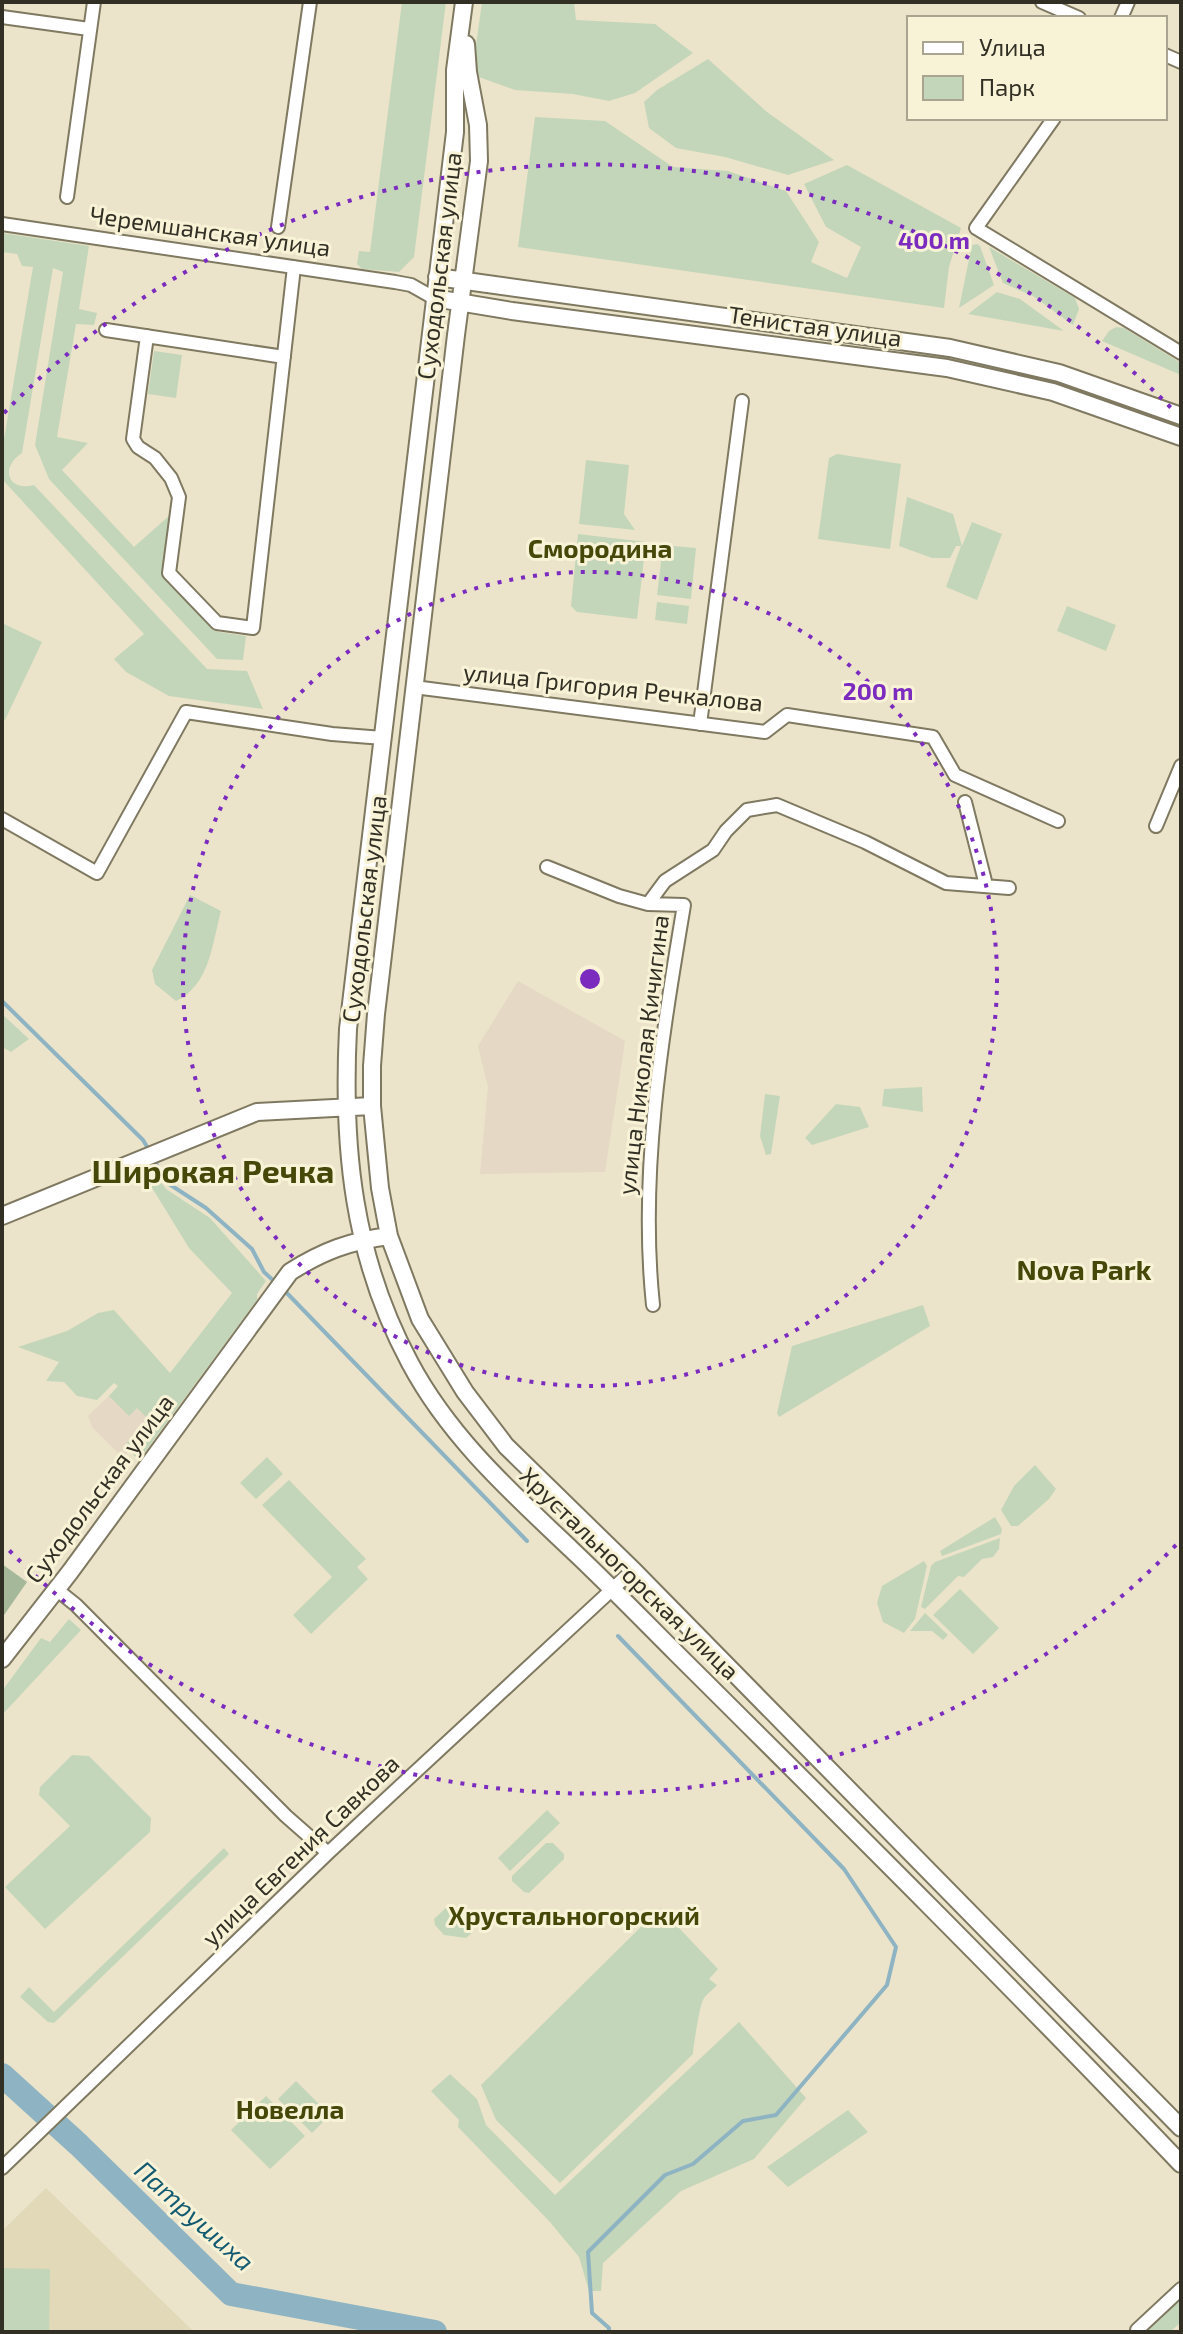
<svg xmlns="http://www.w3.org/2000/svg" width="1183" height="2334" font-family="'Exo 2',sans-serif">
<rect width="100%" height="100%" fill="#ebe4ca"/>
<!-- built -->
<path fill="#e1d9b7" d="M46,2188L194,2332H2V2231Z"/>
<!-- industrial -->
<path fill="#e5d8c5" d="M518,981L625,1041L605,1172L480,1174L488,1087L478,1046Z
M140,1366L170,1400L123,1458L92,1427L88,1416Z"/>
<!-- green -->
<path fill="#c4d6b9" d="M402,2H446L414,257L399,272L362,269L357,264L359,251L370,252Z
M482,2H574L576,20L655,24L693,53L635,93L609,101L573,94L515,90L479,77L474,60Z
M708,59L767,112L834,160L788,175L725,157L676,148L649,128L644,102L657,90Z
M535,117L605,121L673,167L728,171L786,191L819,242L811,262L847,278L861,247L826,227L804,184L847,165L961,228L949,267L944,308L518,247Z
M2,233L89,246L79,309L97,313L94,325L76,324L57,437L88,443L62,470L134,547L170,515L163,573L219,632L246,636L243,660L217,659L49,479L35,445L63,272L53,268L22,453C0,467 7,492 34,485L207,669L247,671L263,709L169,696L126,672L114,659L144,634L2,479V451L33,267L22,266L17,254L2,252Z
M977,244L980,246L994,285L959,308L972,245Z
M989,247L1075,298L1079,309L1073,325L1033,296L1003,283Z
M997,292L1020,299L1064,331L968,314Z
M1116,327L1124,328L1181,363V375L1102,341L1109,331Z
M154,351L182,355L176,398L148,394Z
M837,454L901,464L890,549L818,539L829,458Z
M586,460L629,465L624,514L635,530L579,524Z
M907,497L953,514L962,546L972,522L1002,534L977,600L946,587L961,546H956L950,558H932L899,546Z
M578,534L646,542L637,619L577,612L571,606Z
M663,545L696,548L691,599L657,595Z
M657,602L689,606L687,624L655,620Z
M1067,606L1116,625L1106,651L1057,631Z
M2,623L42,642L5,720L2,719Z
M190,895L221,911C212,944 210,985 176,1001L155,984L152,970Z
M2,1014L29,1039L11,1052L2,1047Z
M922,1087L923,1112L882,1106L884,1089Z
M765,1094L780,1096L771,1154L766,1155L760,1136Z
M836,1104L860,1107L869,1127L812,1145L805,1138Z
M155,1174L166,1189L210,1218L266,1281L257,1294V1300L142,1456L135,1457L126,1444L148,1419L137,1408L129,1416L109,1396L118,1386L114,1383L97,1400L77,1396L64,1382L46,1381L59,1362L18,1347L67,1331L98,1313L114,1310L170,1373L232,1293L189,1248L146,1178Z
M923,1305L930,1326L779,1417L777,1413L792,1346Z
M267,1457L283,1474L256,1499L240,1483Z
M1035,1465L1056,1489L1049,1499L1018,1526H1011L1001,1510L1014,1486Z
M289,1480L366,1559L357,1567L368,1579L311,1634L293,1615L332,1577L262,1505Z
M995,1517L1002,1529L1001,1534L942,1556L940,1551Z
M1000,1538L999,1549L993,1557L982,1559L964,1577L958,1576L925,1609L921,1607L931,1566L935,1562Z
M924,1561L927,1566L915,1619L904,1633L883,1622L877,1603L882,1586Z
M960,1589L999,1628L973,1654L933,1615Z
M925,1613L948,1635L943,1640L932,1631H910Z
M69,1619L81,1630L2,1715V1691L41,1638L50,1642Z
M72,1755L89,1756L151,1818L150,1832L45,1929L5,1887L70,1826L39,1795L40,1787Z
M547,1810L560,1823L510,1871L498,1858Z
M546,1843H553L564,1854V1859L529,1893L524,1892L512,1881V1876Z
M224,1848L229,1854L54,2023L48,2022L20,1997L29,1987L54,2012Z
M449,1905L474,1931L466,1938L444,1935L435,1925L434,1919Z
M660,1908L718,1969L709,1979L717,1985C713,1990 705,1995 703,2000C700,2005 693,2048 693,2054L560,2183L496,2120L481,2085Z
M739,2022L806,2098L754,2159L681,2191L603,2263L601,2291H589L579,2257L549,2221L458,2127L459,2120L431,2091L450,2074L477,2099L486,2125L555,2195Z
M296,2081L330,2115L312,2133L278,2099Z
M266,2096L305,2136L270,2169L231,2130Z
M848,2110L868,2132L788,2187L767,2167Z
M2,2268L50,2269L49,2332H2Z
M1181,2297V2322L1170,2332H1146Z"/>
<!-- forest -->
<path fill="#a6b89a" d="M2,1564L27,1582L2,1618Z"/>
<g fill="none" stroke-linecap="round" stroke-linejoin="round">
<!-- stream -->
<path stroke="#8eb4c3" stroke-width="4" d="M2,1001L143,1140L149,1150
M153,1158L166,1182L206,1208L252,1249L264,1272L276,1283
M283,1289L527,1541
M609,2332V2328L592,2313L588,2252L665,2175L693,2164L743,2121L776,2115L887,1985L896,1947L844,1869L618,1636"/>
<!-- river -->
<path stroke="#8eb4c3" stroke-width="24" d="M2,2075L79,2145L231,2294L435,2332"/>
<defs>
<path id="street" d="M1042,2L1079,18
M2,17L89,29
M1121,18L1128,2
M1165,55L1181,62
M1054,118L976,228L1181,353
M67,197L94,2
M2,224L395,282L411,285L434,298
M278,227L310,2
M106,330L284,357
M147,336L133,439L138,447L155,458L171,478L179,497L169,573L217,623L253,628L294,267
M414,687L765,732L787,715L933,737L955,775L1058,821
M700,724L742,401
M965,802L986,885
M2,819L97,873L186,712L332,734L383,738
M1156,826L1181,766
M547,867L619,896L648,904L684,905C662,1037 639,1172 653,1305
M648,904L665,881L713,850L726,831L747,810L777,805L865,842L946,883L1009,888
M56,1589L76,1605L286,1816L328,1853
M2,2168L328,1853L633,1570
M1137,2330L1181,2289"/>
<path id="secondary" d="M464,2L455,70V132L348,1029C342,1148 353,1257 410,1363C450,1438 512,1493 572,1550C608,1584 642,1619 676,1653C846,1822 1016,1991 1181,2164
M466,44L468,72L478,125L479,161L456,335L376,1014L372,1066V1106L380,1188L389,1236L420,1319L465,1392L506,1446L633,1570L1181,2128
M437,277L950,348L1059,373L1181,416
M434,298L512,311L947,368L1053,392L1181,437
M2,1216L257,1112L372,1106
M2,1659L70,1572L290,1272C323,1251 350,1241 389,1236"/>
</defs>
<!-- street casing -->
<use href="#street" stroke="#7f7961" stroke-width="16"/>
<!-- secondary casing -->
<use href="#secondary" stroke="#7f7961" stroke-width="20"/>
<!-- street -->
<use href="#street" stroke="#fff" stroke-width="12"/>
<!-- secondary -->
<use href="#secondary" stroke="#fff" stroke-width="16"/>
</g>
<!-- distance rings -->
<g fill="none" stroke="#7b2cbf" stroke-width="4" stroke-dasharray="4 8">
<circle cx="590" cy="979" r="407"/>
<path d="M1176 1545A815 815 0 0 1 4 1545M4 413A815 815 0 0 1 1176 413"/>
</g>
<g text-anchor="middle" stroke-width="6" stroke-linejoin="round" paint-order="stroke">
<!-- street labels -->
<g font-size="24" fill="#323025" stroke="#f8f2d7">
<text transform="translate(210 232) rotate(8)" y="8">Черемшанская улица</text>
<text transform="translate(440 266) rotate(-83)" y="8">Суходольская улица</text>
<text transform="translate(815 327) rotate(8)" y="8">Тенистая улица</text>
<text transform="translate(613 688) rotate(6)" y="8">улица Григория Речкалова</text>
<text transform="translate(365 909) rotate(-83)" y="8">Суходольская улица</text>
<text transform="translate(644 1055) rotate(-83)" y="8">улица Николая Кичигина</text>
<text transform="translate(100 1489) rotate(-53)" y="8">Суходольская улица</text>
<text transform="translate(629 1574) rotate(44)" y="8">Хрустальногорская улица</text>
<text transform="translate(301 1851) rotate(-44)" y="8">улица Евгения Савкова</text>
</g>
<!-- neighbourhood labels -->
<g font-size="26" font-weight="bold" fill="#454809" stroke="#f8f2d7">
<text x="600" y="558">Смородина</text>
<text x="574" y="1925">Хрустальногорский</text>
<text x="290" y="2119">Новелла</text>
</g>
<!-- water labels -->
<g font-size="26" font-style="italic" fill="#145b72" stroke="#f8f2d7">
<text transform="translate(194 2216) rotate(42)" y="9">Патрушиха</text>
</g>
<!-- quarter labels -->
<g font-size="28" font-weight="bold" fill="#454809" stroke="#f8f2d7">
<text x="1084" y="1280">Nova Park</text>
</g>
<!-- district labels -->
<g font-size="32" font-weight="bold" fill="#454809" stroke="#f8f2d7">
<text x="213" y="1183">Широкая Речка</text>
</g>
</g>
<circle cx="590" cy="979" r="12" fill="#7b2cbf" stroke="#f8f2d7" stroke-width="4"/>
<g font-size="24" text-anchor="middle" font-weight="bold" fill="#7b2cbf" stroke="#f8f2d7" stroke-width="6" stroke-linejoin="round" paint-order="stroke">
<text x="934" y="249">400 m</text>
<text x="878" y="700">200 m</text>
</g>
<!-- border -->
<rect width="1183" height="2334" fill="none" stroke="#323025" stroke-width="8"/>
<!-- legend -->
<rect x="907" y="16" width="260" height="104" fill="#f8f2d7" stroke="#a9a490" stroke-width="2"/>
<rect x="923" y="42" width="40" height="12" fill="#ffffff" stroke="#a9a490" stroke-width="2"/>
<text x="979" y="56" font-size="24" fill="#323025">Улица</text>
<rect x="923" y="76" width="40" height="24" fill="#c4d6b9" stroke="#a9a490" stroke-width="2"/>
<text x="979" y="96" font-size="24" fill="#323025">Парк</text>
</svg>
